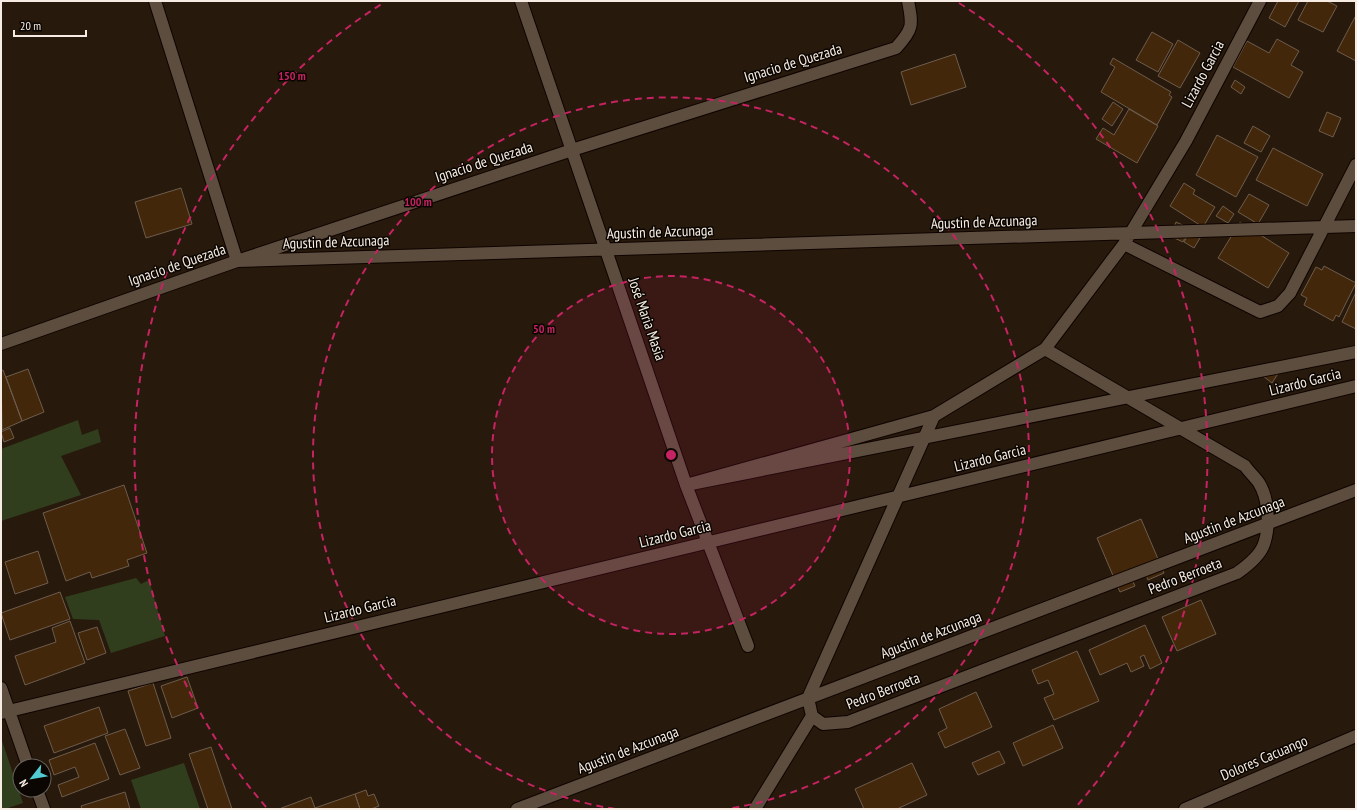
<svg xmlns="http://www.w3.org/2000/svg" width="1357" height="810" font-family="'PT Sans Narrow',sans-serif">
<rect width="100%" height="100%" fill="#27190b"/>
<!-- green -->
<path fill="#313e1e" d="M78,420L82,435L98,429L101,442L61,456L81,495L1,521V449Z
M136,578L141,584L149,580L165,636L111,653L99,620L73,619L65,597Z
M1,738L23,803L5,809H1Z
M184,763L200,809H141L131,780Z"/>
<!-- building -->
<path fill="#43270a" stroke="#6d5c4d" d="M1278,1H1299L1285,27L1269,18Z
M1308,1H1327L1337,6L1323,32L1298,20Z
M1355,17L1356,18V61L1337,51Z
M1152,32L1173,44L1158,72L1136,60Z
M1277,39L1299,51L1291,65L1303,72L1289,98L1233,67L1247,41L1269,53Z
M1178,40L1200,53L1180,88L1158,76Z
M955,54L966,87L911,105L901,72Z
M1113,58L1171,92L1169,95L1172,97L1157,125L1101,92L1115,67L1110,64Z
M1235,80L1245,87L1241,94L1231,87Z
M1113,102L1123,109L1112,126L1102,119Z
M1129,109L1158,126L1137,163L1096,139L1103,128L1114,135Z
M1327,112L1341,118L1333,137L1319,131Z
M1253,126L1270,136L1261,152L1244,143Z
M1217,135L1258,157L1236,197L1196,175Z
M1273,148L1323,174L1307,206L1256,180Z
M1184,183L1195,190L1193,194L1215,207L1203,227L1170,206Z
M181,188L192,224L146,238L135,202Z
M1249,194L1269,205L1258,224L1238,212Z
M1223,206L1234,214L1228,223L1216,216Z
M1176,222L1187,227V234L1183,242L1170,236Z
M1240,222L1289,253L1268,288L1218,258Z
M1190,232L1200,238L1194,248L1184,242Z
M1324,266L1356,283L1339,317L1336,315L1333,321L1304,305L1307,298L1301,295L1316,267L1322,270Z
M1356,292V329L1342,322Z
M28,369L44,412L22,421L6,377Z
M3,370L22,421L2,430L1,371Z
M1279,372L1272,383L1263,376Z
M10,428L14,438L4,442L1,432Z
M124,485L147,553L127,560L129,566L92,578L90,572L66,581L43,513Z
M1141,519L1164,573L1148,580L1143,567L1129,573L1135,586L1120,592L1097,538Z
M38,551L48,583L15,594L5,562Z
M60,592L70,619L10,640L1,613Z
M1201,600L1216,634L1177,651L1162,617Z
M70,621L85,663L25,685L15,656L56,642L52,628Z
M1145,625L1162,663L1150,669L1144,655L1140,657L1144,666L1131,672L1127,663L1100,675L1089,650Z
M97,627L106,653L87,660L78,633Z
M1077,651L1099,701L1054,720L1044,698L1054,694L1048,680L1038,684L1032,670Z
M187,677L198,708L172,718L161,686Z
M153,683L171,738L146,746L128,691Z
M976,692L992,727L945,748L938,733L947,728L939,709Z
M99,707L108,733L54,753L44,726Z
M1053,725L1063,748L1023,766L1013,743Z
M125,729L140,768L120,775L105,736Z
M95,743L109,779L62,797L58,785L79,777L75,767L54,775L49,760Z
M211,747L232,809H208L189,754Z
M999,751L1005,763L978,775L972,763Z
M912,763L927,795L897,809H864L855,789Z
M366,790L368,796L374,794L379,806L371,809H360L355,794Z
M125,792L130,809H82L81,806Z
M355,794L360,809H279L311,797L315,808Z"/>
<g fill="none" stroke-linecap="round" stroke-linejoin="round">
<defs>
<path id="minor" d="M155,1L237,261L1356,226
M521,1L686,485L748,646
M1260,1L1186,141L1124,244L1045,349L934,416L686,485L1356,352
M1124,244L1260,312L1278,306L1290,293L1356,165
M1,344L237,261L572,150L896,48C913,29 913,26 908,1
M934,416L808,698L812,716L823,724L848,722L1237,573C1247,566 1260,556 1264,544C1270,527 1269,499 1259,483C1255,477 1249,472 1245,466L1045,349
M1,688L28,766
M1,713L1356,386
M37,790L44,809
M517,809L1356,490
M755,809L812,716
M1185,809L1356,736"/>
</defs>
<!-- minor casing -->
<use href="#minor" stroke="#0f0400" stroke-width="14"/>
<!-- minor -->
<use href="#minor" stroke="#5d4d3e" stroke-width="12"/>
</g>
<!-- distance rings -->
<circle cx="671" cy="455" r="179" fill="#c52362" fill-opacity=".12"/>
<g fill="none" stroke="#c52362" stroke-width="2" stroke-dasharray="7 5">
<circle cx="671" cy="455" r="179"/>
<path d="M615 809A358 358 0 1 1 727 809"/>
<path d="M266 807A536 536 0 0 1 383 3M959 3A536 536 0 0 1 1076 807"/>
</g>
<g text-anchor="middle" stroke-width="3" stroke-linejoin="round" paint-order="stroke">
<!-- street labels -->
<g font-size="15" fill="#f6ece3" stroke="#0b0602">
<text transform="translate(793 63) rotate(-17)" y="5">Ignacio de Quezada</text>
<text transform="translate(1203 74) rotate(-62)" y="5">Lizardo Garcia</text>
<text transform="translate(484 162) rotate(-18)" y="5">Ignacio de Quezada</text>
<text transform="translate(984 222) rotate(-2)" y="5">Agustin de Azcunaga</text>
<text transform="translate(660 232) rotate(-2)" y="5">Agustin de Azcunaga</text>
<text transform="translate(336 242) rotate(-2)" y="5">Agustin de Azcunaga</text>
<text transform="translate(177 265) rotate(-19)" y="5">Ignacio de Quezada</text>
<text transform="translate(647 319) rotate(71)" y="5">José Maria Masia</text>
<text transform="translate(1305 382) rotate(-14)" y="5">Lizardo Garcia</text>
<text transform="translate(990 458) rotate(-14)" y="5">Lizardo Garcia</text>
<text transform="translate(1234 520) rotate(-21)" y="5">Agustin de Azcunaga</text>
<text transform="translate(675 534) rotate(-14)" y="5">Lizardo Garcia</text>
<text transform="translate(1185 576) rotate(-21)" y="5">Pedro Berroeta</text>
<text transform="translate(360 609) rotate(-14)" y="5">Lizardo Garcia</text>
<text transform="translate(931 635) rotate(-21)" y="5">Agustin de Azcunaga</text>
<text transform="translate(883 691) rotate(-21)" y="5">Pedro Berroeta</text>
<text transform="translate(628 750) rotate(-21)" y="5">Agustin de Azcunaga</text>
<text transform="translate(1264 758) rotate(-23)" y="5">Dolores Cacuango</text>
</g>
</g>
<circle cx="671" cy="455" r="6" fill="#c52362" stroke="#0b0602" stroke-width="2"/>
<g font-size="12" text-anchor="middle" font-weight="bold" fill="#c52362" stroke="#0b0602" stroke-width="3" stroke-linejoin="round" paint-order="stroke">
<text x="292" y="80">150 m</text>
<text x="418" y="206">100 m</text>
<text x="544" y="333">50 m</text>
</g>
<!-- border -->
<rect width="1357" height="810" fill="none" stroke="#f6ece3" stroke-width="4"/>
<!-- north arrow -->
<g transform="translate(32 778) rotate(239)"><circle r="19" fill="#0b0602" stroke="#69625c"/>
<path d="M0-3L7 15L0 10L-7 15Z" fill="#51ccd2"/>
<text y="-6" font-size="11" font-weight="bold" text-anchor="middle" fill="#f6ece3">N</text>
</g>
<!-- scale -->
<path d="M14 30v6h72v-6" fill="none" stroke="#f6ece3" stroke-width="2"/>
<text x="20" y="30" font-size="12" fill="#f6ece3" stroke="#0b0602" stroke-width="3" paint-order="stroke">20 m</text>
</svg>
